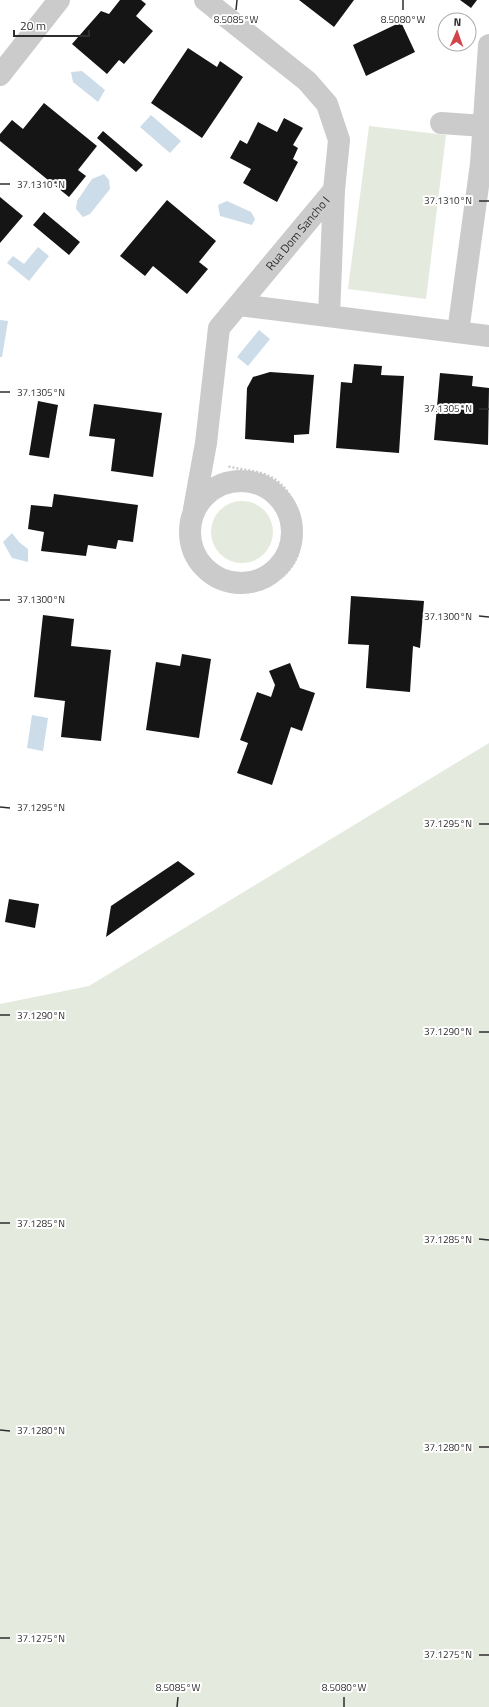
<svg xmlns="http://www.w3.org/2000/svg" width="489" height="1707" font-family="'Titillium Web',sans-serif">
<rect width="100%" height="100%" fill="#fff"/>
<!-- green -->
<path fill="#e4eadd" d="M369,126L446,135L426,299L348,289Z
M211 532a31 31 0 1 1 62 0a31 31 0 1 1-62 0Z
M489,743V1707H0V1004L89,986Z"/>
<!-- water -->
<path fill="#ccdce8" d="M82,71L105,90L98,102L73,82L71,72Z
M151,115L181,141L170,153L140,127Z
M104,174L109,180L110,189L90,214L83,217L76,209L77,201L92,179Z
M227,201L251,212L255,219L252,225L220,216L218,205Z
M38,247L49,256L29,281L7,263L13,256L24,264Z
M0,320L8,321L2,357H0Z
M259,330L270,339L248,366L237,357Z
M12,533L19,542L28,549V562L12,558L3,542Z
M32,715L48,718L43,751L27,748Z"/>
<!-- building -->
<path fill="#151515" d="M120,0H141L146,4L136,16L153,31L124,64L119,60L107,74L72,44L101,11L109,14Z
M299,0H354L334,27Z
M460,0H477L471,8Z
M401,22L415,52L366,76L353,45Z
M188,48L217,67L220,61L243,77L202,138L151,103Z
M44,103L97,146L78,170L86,176L69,197L0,141V134L12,120L23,129Z
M284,118L303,128L293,145L298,148L293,159L298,162L277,202L243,183L251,169L230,158L240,140L247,144L258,122L277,132Z
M103,131L143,165L136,172L97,138Z
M0,197L23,216L0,243Z
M167,200L216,241L199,262L208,269L187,294L153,266L145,276L120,256Z
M44,212L80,242L69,255L33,225Z
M354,364L382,366L381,375L404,376L399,453L336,448L341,382L352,383Z
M270,372L314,375L309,434L294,435V443L245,439L247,388L253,377Z
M440,373L473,376L472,386L489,388L488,445L434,440Z
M38,401L58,405L49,458L29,455Z
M94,404L162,413L153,477L111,471L115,439L89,436Z
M54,494L138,505L133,542L118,540L116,549L88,545L86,556L41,551L44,532L28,529L31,505L52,507Z
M351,596L424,601L420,648L413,646L410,692L366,688L369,645L348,644Z
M43,615L74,619L71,646L111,650L101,741L61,737L65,701L34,697Z
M182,654L211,659L199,738L146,730L156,662L180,666Z
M290,663L300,688L315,693L302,731L291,727L272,785L237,773L248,743L240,740L257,692L271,697L275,685L269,671Z
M178,861L195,874L106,937L111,906Z
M9,899L39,904L35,928L5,922Z"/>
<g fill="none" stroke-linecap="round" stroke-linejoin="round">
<!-- path -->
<path stroke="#cbcbcb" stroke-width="2.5" stroke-dasharray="2 2" stroke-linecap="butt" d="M181,528C180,549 188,564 204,578C211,583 219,589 228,591C251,597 281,585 294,563C309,537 298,491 271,477C257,470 241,470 227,466"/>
<!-- minor -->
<g stroke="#cbcbcb" stroke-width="22">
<path d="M205,0L307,81L327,104L339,140L334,190L329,316"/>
<path d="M0,75L59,0"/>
<path d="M441,123L484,126"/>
<path d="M239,305L489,336"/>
<path d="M458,332L481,164L489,45"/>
<circle cx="241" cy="532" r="51"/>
<path id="s1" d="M194,509L206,443L219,328L334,190"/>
</g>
</g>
<!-- ticks -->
<path fill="none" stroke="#2e2e2e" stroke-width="1.5" d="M236,10L237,0M403,10V0M0,184H10M479,201H489M0,392H10M479,409H489M0,600H10M479,616L489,617M0,807L10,808M479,824H489M0,1015H10M479,1032H489M0,1223H10M479,1239L489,1240M0,1430L10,1431M479,1447H489M0,1638H10M479,1655H489M177,1707L178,1697M344,1707V1697"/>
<g text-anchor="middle" stroke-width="4" stroke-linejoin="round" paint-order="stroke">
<!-- street labels -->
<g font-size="12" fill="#2e2e2e" stroke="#fff">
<text dy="4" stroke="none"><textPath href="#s1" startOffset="306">Rua Dom Sancho I</textPath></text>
</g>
</g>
<g font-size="10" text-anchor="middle" fill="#2e2e2e" stroke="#fff" stroke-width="4" stroke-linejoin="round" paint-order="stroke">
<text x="236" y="23">8.5085°W</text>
<text x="403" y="23">8.5080°W</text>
<text x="41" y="188">37.1310°N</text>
<text x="448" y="204">37.1310°N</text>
<text x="41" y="396">37.1305°N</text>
<text x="448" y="412">37.1305°N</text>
<text x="41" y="603">37.1300°N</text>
<text x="448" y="620">37.1300°N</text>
<text x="41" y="811">37.1295°N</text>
<text x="448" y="827">37.1295°N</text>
<text x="41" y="1019">37.1290°N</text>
<text x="448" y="1035">37.1290°N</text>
<text x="41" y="1227">37.1285°N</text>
<text x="448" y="1243">37.1285°N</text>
<text x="41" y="1434">37.1280°N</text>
<text x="448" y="1451">37.1280°N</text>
<text x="41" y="1642">37.1275°N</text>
<text x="448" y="1658">37.1275°N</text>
<text x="178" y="1691">8.5085°W</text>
<text x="344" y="1691">8.5080°W</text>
</g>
<!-- north arrow -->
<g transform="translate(457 32) rotate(2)"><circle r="19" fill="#ffffff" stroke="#ababab"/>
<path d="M0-3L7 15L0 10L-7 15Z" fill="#d1444a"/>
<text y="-6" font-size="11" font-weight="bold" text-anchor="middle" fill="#2e2e2e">N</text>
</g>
<!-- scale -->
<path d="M14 30v6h75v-6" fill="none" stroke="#2e2e2e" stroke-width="2"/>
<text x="20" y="30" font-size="12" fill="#2e2e2e" stroke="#ffffff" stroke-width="3" paint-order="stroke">20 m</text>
</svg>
